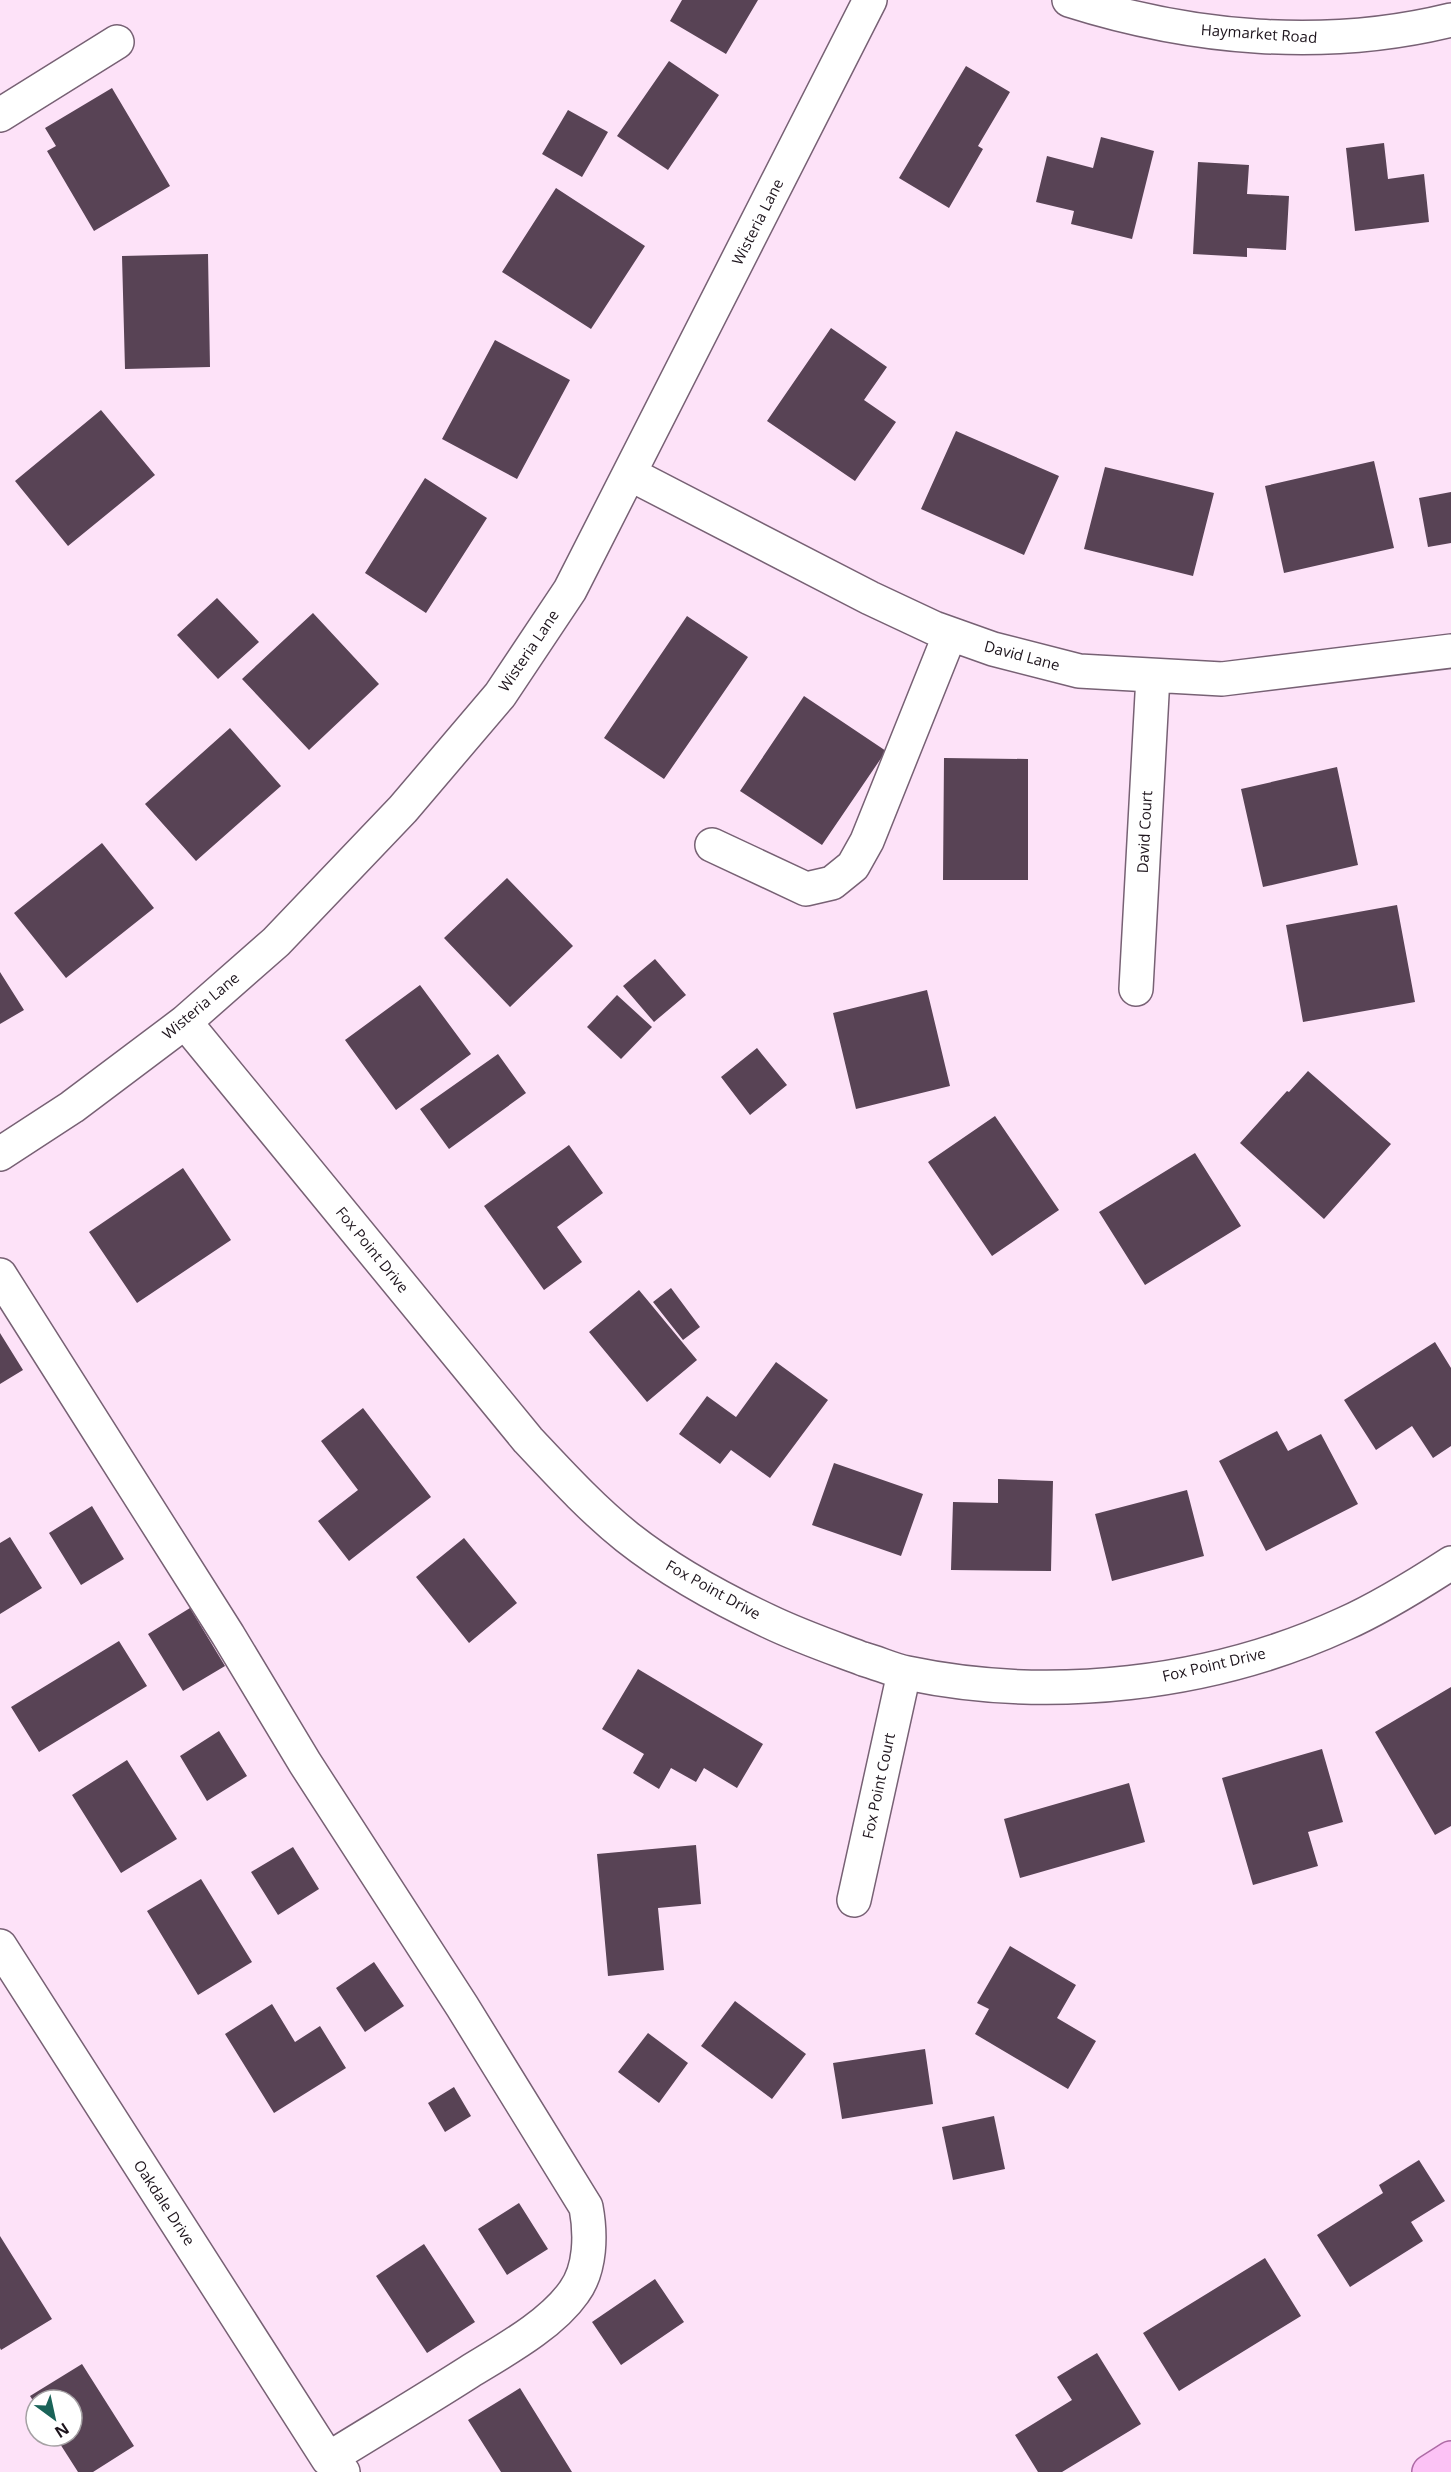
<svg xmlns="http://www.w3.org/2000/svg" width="1451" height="2472" font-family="'Open Sans',sans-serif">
<rect width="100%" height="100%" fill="#fde2f8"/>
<!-- building -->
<path fill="#584355" d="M682,0H758L726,54L670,21Z
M669,61L719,95L668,170L617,136Z
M966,66L1010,92L978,146L983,149L949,208L899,178Z
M112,88L170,186L94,231L47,151L56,146L45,128Z
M568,110L608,132L582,177L542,154Z
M1101,137L1154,151L1132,239L1071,224L1074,211L1036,202L1047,156L1093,168Z
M1384,143L1388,179L1424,174L1429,222L1355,231L1346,148Z
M1198,162L1249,165L1247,194L1289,196L1286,250L1247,248V257L1193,254Z
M556,188L645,246L591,329L502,272Z
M208,254L210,367L125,369L122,256Z
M831,328L887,367L864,400L896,422L855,481L767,421Z
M495,340L570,380L517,479L442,439Z
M101,410L155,475L68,546L15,481Z
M956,431L1059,476L1024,555L921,509Z
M1374,461L1394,548L1284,573L1265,486Z
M1105,467L1214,493L1193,576L1084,549Z
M425,478L487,518L426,613L365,573Z
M1451,492V543L1428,547L1419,498Z
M217,598L259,642L218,679L177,635Z
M313,613L379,684L309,750L242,679Z
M687,616L748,657L664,779L604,738Z
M804,696L886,751L822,845L740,791Z
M230,728L281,786L196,861L145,804Z
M944,758L1028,759V880H943Z
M1337,767L1358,865L1263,887L1241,789Z
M102,843L154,908L66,978L14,913Z
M507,878L573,946L510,1007L444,938Z
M1397,905L1415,1002L1303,1022L1286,925Z
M655,959L686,995L654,1022L623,986Z
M0,972L24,1010L0,1024Z
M420,985L471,1054L396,1110L345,1040Z
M927,990L950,1086L856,1109L833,1013Z
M617,995L652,1027L621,1059L587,1027Z
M757,1048L787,1085L750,1115L721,1077Z
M498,1054L526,1093L449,1149L420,1109Z
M1308,1071L1391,1144L1324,1219L1240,1143L1287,1091L1289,1092Z
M995,1116L1059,1210L992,1256L928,1162Z
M569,1145L603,1193L557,1227L582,1262L544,1290L484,1206Z
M1195,1153L1241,1226L1145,1285L1099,1212Z
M183,1168L231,1240L137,1303L89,1232Z
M671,1288L700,1327L683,1340L653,1302Z
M639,1290L697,1360L647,1402L589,1332Z
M0,1333L23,1370L0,1384Z
M1435,1342L1451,1368V1446L1433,1458L1412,1426L1376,1450L1344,1400Z
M776,1362L828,1400L770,1478L731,1450L720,1464L679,1434L707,1396L736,1417Z
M363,1408L431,1497L349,1561L318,1521L358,1490L321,1441Z
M1277,1431L1288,1451L1321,1434L1358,1504L1266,1551L1219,1461Z
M834,1463L923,1494L901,1556L812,1525Z
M998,1479L1053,1481L1051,1571L951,1570L953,1502L998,1503Z
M1187,1490L1204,1556L1112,1581L1095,1514Z
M92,1506L124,1559L81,1585L49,1533Z
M10,1537L42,1588L0,1614V1543Z
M464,1538L517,1603L469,1643L416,1577Z
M190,1608L225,1666L183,1691L148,1634Z
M119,1641L147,1686L39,1752L11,1707Z
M638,1669L763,1744L737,1788L704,1768L696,1782L671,1768L659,1789L633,1773L644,1754L602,1729Z
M1451,1687V1826L1435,1835L1375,1732Z
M219,1731L247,1776L207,1801L180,1756Z
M1322,1749L1343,1822L1308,1832L1318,1866L1253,1885L1222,1778Z
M127,1760L177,1839L121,1873L72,1795Z
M1129,1783L1145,1842L1020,1878L1004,1819Z
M696,1845L701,1904L658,1908L664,1970L608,1976L597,1854Z
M293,1847L319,1889L278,1915L251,1872Z
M201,1879L252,1962L198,1995L147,1911Z
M1010,1946L1076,1985L1057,2018L1096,2041L1068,2089L975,2034L989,2009L977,2003Z
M374,1962L404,2006L365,2032L336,1988Z
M735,2001L806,2054L772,2099L701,2046Z
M272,2004L295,2042L320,2026L346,2068L274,2113L225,2034Z
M648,2033L688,2063L659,2103L618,2072Z
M925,2049L933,2104L842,2119L833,2063Z
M454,2087L471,2116L445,2132L428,2103Z
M994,2116L1005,2169L953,2180L942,2127Z
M1419,2160L1445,2201L1411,2222L1423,2241L1350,2287L1317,2235L1383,2193L1379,2185Z
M519,2203L548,2249L507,2275L478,2229Z
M0,2236L52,2319L1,2350L0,2348Z
M424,2244L475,2322L427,2353L376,2276Z
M1265,2258L1301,2316L1179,2391L1143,2333Z
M655,2279L684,2322L621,2365L592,2322Z
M1097,2353L1141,2424L1062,2472H1038L1015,2435L1072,2400L1057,2377Z
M82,2364L134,2446L93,2472H78L55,2436H72V2400H36V2405L30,2396Z
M520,2388L572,2472H501L468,2420Z"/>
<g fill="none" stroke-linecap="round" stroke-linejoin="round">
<defs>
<path id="minor" d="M1069,0C1192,39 1325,51 1451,20
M0,115L117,42
M630,474L870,598L934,628L993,649L1079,671L1222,679L1451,651
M712,845L806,889L832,883L853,866L867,841L950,634
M1136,989L1153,676
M185,1022L528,1440C560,1474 591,1508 627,1537C670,1571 719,1598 768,1621C799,1636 831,1647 863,1659C878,1663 892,1670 907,1673C1050,1703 1211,1685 1344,1624C1380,1608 1417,1585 1451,1563
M0,1154L72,1107L185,1022L276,942L403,809L500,695L570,590L870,0
M0,1275L228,1635L305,1763L462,2006L586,2207C591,2234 591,2269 574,2292C551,2325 503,2351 469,2372C422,2402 375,2430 328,2459
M854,1900L904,1673
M0,1946L328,2459L343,2472"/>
<path id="major" d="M1429,2472L1451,2458"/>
</defs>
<!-- minor casing -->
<use href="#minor" stroke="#776174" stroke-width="36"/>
<!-- major casing -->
<use href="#major" stroke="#ad6ba5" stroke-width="36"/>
<!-- minor -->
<use href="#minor" stroke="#fff" stroke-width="33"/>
<!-- major -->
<use href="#major" stroke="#fcc2f5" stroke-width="33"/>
</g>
<g text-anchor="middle" stroke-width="6" stroke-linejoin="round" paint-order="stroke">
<!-- street labels -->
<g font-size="15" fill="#1d141c" stroke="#fff">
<text transform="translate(1259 34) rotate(4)" y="5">Haymarket Road</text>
<text transform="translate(758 222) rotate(-63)" y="5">Wisteria Lane</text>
<text transform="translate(529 651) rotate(-56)" y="5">Wisteria Lane</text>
<text transform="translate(1022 656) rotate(15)" y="5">David Lane</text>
<text transform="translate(1145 832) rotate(-87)" y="5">David Court</text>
<text transform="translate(201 1006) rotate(-40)" y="5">Wisteria Lane</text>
<text transform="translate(372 1250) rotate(51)" y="5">Fox Point Drive</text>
<text transform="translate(713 1590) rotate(29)" y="5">Fox Point Drive</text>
<text transform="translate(1214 1665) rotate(-13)" y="5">Fox Point Drive</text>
<text transform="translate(879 1786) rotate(-78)" y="5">Fox Point Court</text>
<text transform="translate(164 2203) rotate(57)" y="5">Oakdale Drive</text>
</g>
</g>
<!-- north arrow -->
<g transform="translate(54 2418) rotate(147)"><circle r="28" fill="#ffffff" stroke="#a5a1a4" stroke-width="1.5"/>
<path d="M0-4.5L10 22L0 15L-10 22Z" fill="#1a6358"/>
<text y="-9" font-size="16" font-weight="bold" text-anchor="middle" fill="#1d141c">N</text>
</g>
</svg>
